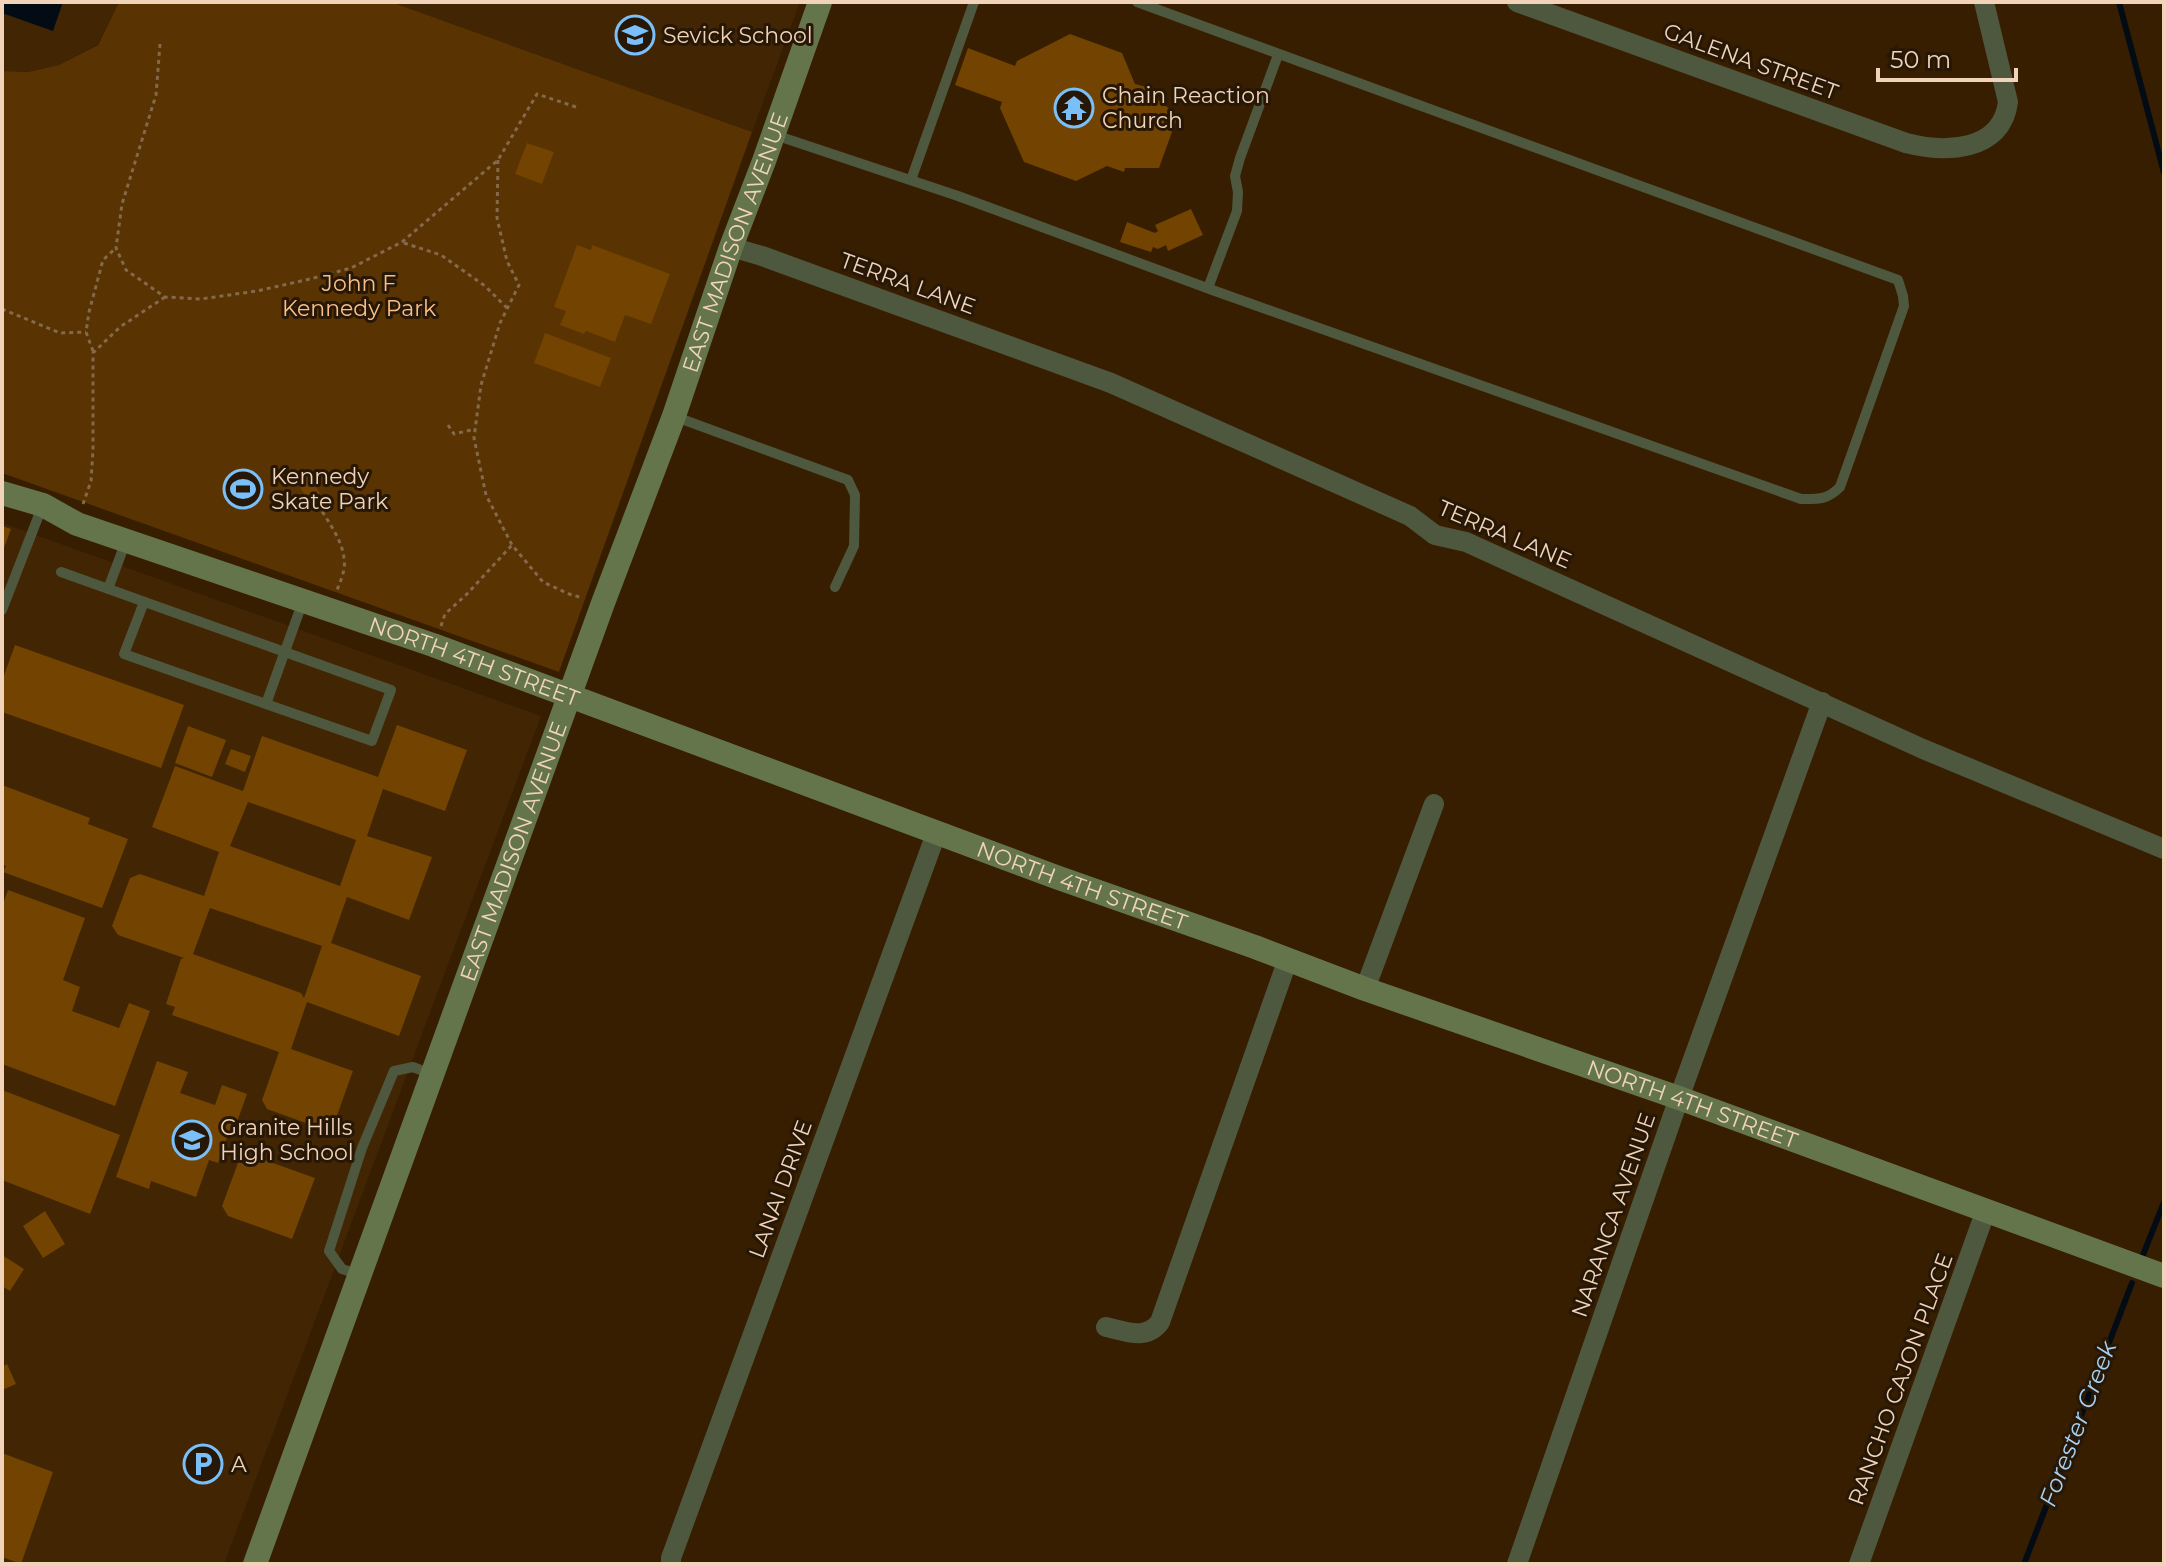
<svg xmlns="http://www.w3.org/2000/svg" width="2166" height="1566" font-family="Montserrat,sans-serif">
<rect width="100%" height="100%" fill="#371e01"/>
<!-- built -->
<path fill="#422503" d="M2,2H119L98,44L59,65L28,72L2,71Z
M391,2H800L752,132Z
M2,523L541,716L224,1564H2Z"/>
<!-- green -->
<path fill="#593301" d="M119,2H391L752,132L559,672L2,473V71L28,72L59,65L98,45Z"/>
<!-- water -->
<path fill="#030c15" d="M2,2H63L53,31L2,13Z"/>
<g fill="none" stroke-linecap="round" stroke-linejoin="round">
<!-- stream -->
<path stroke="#030c15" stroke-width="6" d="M2119,2L2164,173
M2143,1255L2164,1202
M2024,1564L2132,1283"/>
</g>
<!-- building -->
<path fill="#734302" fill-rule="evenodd" d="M1070,34L1122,53L1135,84L1155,89L1151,95L1178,115L1159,168H1125L1124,172L1107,166L1076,181L1024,162L1000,108L1002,102L955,85L968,48L1015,66L1017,61Z
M527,143L554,152L542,184L515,174Z
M1191,209L1203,235L1168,251L1166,245L1158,249L1153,247L1151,252L1120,242L1127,222L1155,233L1158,231L1155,225Z
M577,245L591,250L592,245L670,274L651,324L625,315L615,342L586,331L584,334L560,325L566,311L554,307Z
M545,333L611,358L600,387L534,363Z
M307,471L324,501L312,508L295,478Z
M2,526L11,529L2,553Z
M15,645L184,705L161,768L2,712V681Z
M397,725L467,750L445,811L383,789L367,836L432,857L409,920L347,897L331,943L421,976L399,1036L307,1002L291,1049L353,1071L331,1132L267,1109L262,1100L279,1052L172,1015L175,1007L166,1004L181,959L184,958L118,935L112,926L130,878L140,874L204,896L219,852L152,827L175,766L243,791L262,736L378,777ZM248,802L356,840L340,886L230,846ZM210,908L322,946L304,998L301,993L193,954Z
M188,726L226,740L212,777L175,763Z
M231,749L251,756L245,772L225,764Z
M2,785L90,818L88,824L128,839L102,908L3,872L6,866L2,864Z
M8,890L85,918L63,980L80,987L72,1011L119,1028L129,1003L150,1011L115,1106L2,1064V907Z
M157,1061L188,1072L180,1093L215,1105L222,1085L247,1094L237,1122L233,1121L218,1163L209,1160L196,1197L151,1181L149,1189L116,1177Z
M2,1090L120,1135L90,1214L2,1180Z
M242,1152L315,1178L292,1239L228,1216L222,1206Z
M45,1211L65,1244L43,1258L23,1226Z
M2,1255L24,1269L10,1291L2,1286Z
M7,1364L16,1384L2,1390V1367Z
M2,1453L53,1472L21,1564L2,1557Z"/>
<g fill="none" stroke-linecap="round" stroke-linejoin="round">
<!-- path -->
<path stroke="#84694d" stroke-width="3" stroke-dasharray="4 4" stroke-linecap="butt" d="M160,44L156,95L122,204L116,248L126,270L165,297L201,299L257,291L310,279L351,268L402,242L498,160L537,94L579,108
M498,160L497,218L507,261L519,285L500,323L481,385L474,438L486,495L512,545L543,582L569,594L583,598
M404,243L441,255L485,286L507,308
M2,309L60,333L86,332
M93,351L86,332L89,312L103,260L116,248
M448,425L454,434L475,429
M83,504L91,481L93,450V353L120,327L165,297
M318,505C328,521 342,540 344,558C346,569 341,580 337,590
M441,626L445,614L467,594L512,545"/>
<!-- lane -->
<path stroke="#4e583e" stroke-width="10" d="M775,135L958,196L1215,291L1801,499C1819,499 1827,500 1840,487L1904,306L1903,296L1898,280L1137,2
M911,180L974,2
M1208,288L1237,211L1238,192L1235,176L1240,158L1278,55
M676,417L848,480L855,495L854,546L835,587
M61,572L391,690L372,741L266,704L303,601
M108,589L126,541
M144,602L124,654L266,704
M2,610L42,507
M360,1275L342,1269L329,1251L362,1148L394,1071L413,1067L431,1074"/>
<!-- street -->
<path stroke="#4e583e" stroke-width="20" d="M1517,2L1906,143C1945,153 2002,152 2008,102L1984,2
M731,247L762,256L1111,383L1410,516L1435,535L1466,542L1923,749L2164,849
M1365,989L1434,804
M1106,1327C1125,1331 1146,1341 1160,1322L1288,959
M671,1564V1558L937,831
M1517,1564L1679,1098L1822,702
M1859,1564L1986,1210"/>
<!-- secondary -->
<g stroke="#65754b" stroke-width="24">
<path id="s1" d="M2,493L43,505L77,524L433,645L1056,877L1255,947L1365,989L1679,1098L2164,1276"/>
<path id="s2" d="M255,1564L603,603L674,416L731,247L764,161L820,2"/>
</g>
</g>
<!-- icons -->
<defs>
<symbol id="school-ring" viewBox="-11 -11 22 22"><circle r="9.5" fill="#271706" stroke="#7abff8" stroke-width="1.5"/><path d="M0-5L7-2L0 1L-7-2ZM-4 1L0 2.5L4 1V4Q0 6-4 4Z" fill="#7abff8"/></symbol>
<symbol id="temple-ring" viewBox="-11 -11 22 22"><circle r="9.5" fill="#271706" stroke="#7abff8" stroke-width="1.5"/><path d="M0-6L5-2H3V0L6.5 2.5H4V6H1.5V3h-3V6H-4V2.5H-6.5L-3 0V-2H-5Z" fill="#7abff8"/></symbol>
<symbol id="stadium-ring" viewBox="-11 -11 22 22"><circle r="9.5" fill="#271706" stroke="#7abff8" stroke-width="1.5"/><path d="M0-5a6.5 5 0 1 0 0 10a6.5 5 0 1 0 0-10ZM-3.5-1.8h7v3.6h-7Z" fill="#7abff8"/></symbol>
<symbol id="parking-ring" viewBox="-11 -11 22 22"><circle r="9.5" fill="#271706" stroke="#7abff8" stroke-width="1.5"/><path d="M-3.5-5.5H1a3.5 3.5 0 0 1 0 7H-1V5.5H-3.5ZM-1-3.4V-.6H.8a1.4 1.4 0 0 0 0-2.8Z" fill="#7abff8"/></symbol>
</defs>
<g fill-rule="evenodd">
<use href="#school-ring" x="613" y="13" width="44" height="44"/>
<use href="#temple-ring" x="1052" y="86" width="44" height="44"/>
<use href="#stadium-ring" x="221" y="467" width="44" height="44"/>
<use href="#school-ring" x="170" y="1118" width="44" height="44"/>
<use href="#parking-ring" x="181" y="1442" width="44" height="44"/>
</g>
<g text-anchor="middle" stroke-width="6" stroke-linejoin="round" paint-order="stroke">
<!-- poi labels -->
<g font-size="22" fill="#f0d3b9" stroke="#271706" text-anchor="start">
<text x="663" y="43">Sevick School</text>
<text x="1102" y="103">Chain Reaction<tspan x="1102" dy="25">Church</tspan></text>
<text x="271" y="484">Kennedy<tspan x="271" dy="25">Skate Park</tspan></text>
<text x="220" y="1135">Granite Hills<tspan x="220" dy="25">High School</tspan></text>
<text x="231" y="1472">A</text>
</g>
<!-- street labels -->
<g font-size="22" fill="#f0d3b9" stroke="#271706">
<text transform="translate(1751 61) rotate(20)" y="8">GALENA STREET</text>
<text dy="8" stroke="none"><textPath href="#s2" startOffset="1406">EAST MADISON AVENUE</textPath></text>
<text transform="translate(908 283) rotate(20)" y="8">TERRA LANE</text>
<text transform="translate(1505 534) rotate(23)" y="8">TERRA LANE</text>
<text dy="8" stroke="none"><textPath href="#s1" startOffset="502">NORTH 4TH STREET</textPath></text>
<text dy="8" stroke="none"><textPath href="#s2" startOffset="758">EAST MADISON AVENUE</textPath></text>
<text dy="8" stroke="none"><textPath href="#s1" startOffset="1150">NORTH 4TH STREET</textPath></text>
<text dy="8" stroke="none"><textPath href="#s1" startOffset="1798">NORTH 4TH STREET</textPath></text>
<text transform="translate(780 1189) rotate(-70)" y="8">LANAI DRIVE</text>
<text transform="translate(1613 1215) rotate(-71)" y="8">NARANCA AVENUE</text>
<text transform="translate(1900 1379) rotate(-70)" y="8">RANCHO CAJON PLACE</text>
</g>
<!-- park labels -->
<g font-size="22" fill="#f9bf88" stroke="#271706">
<text x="359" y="291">John F<tspan x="359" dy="25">Kennedy Park</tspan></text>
</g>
<!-- water labels -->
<g font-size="24" font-style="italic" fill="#a8d0f2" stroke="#271706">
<text transform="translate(2078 1424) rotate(-69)" y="8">Forester Creek</text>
</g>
</g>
<!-- border -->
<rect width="2166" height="1566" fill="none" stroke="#f0d3b9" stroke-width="8"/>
<!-- scale -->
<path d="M1878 68v12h138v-12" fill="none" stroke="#f0d3b9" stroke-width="4"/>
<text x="1890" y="68" font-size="24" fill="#f0d3b9" stroke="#271706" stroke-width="6" paint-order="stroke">50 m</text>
</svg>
